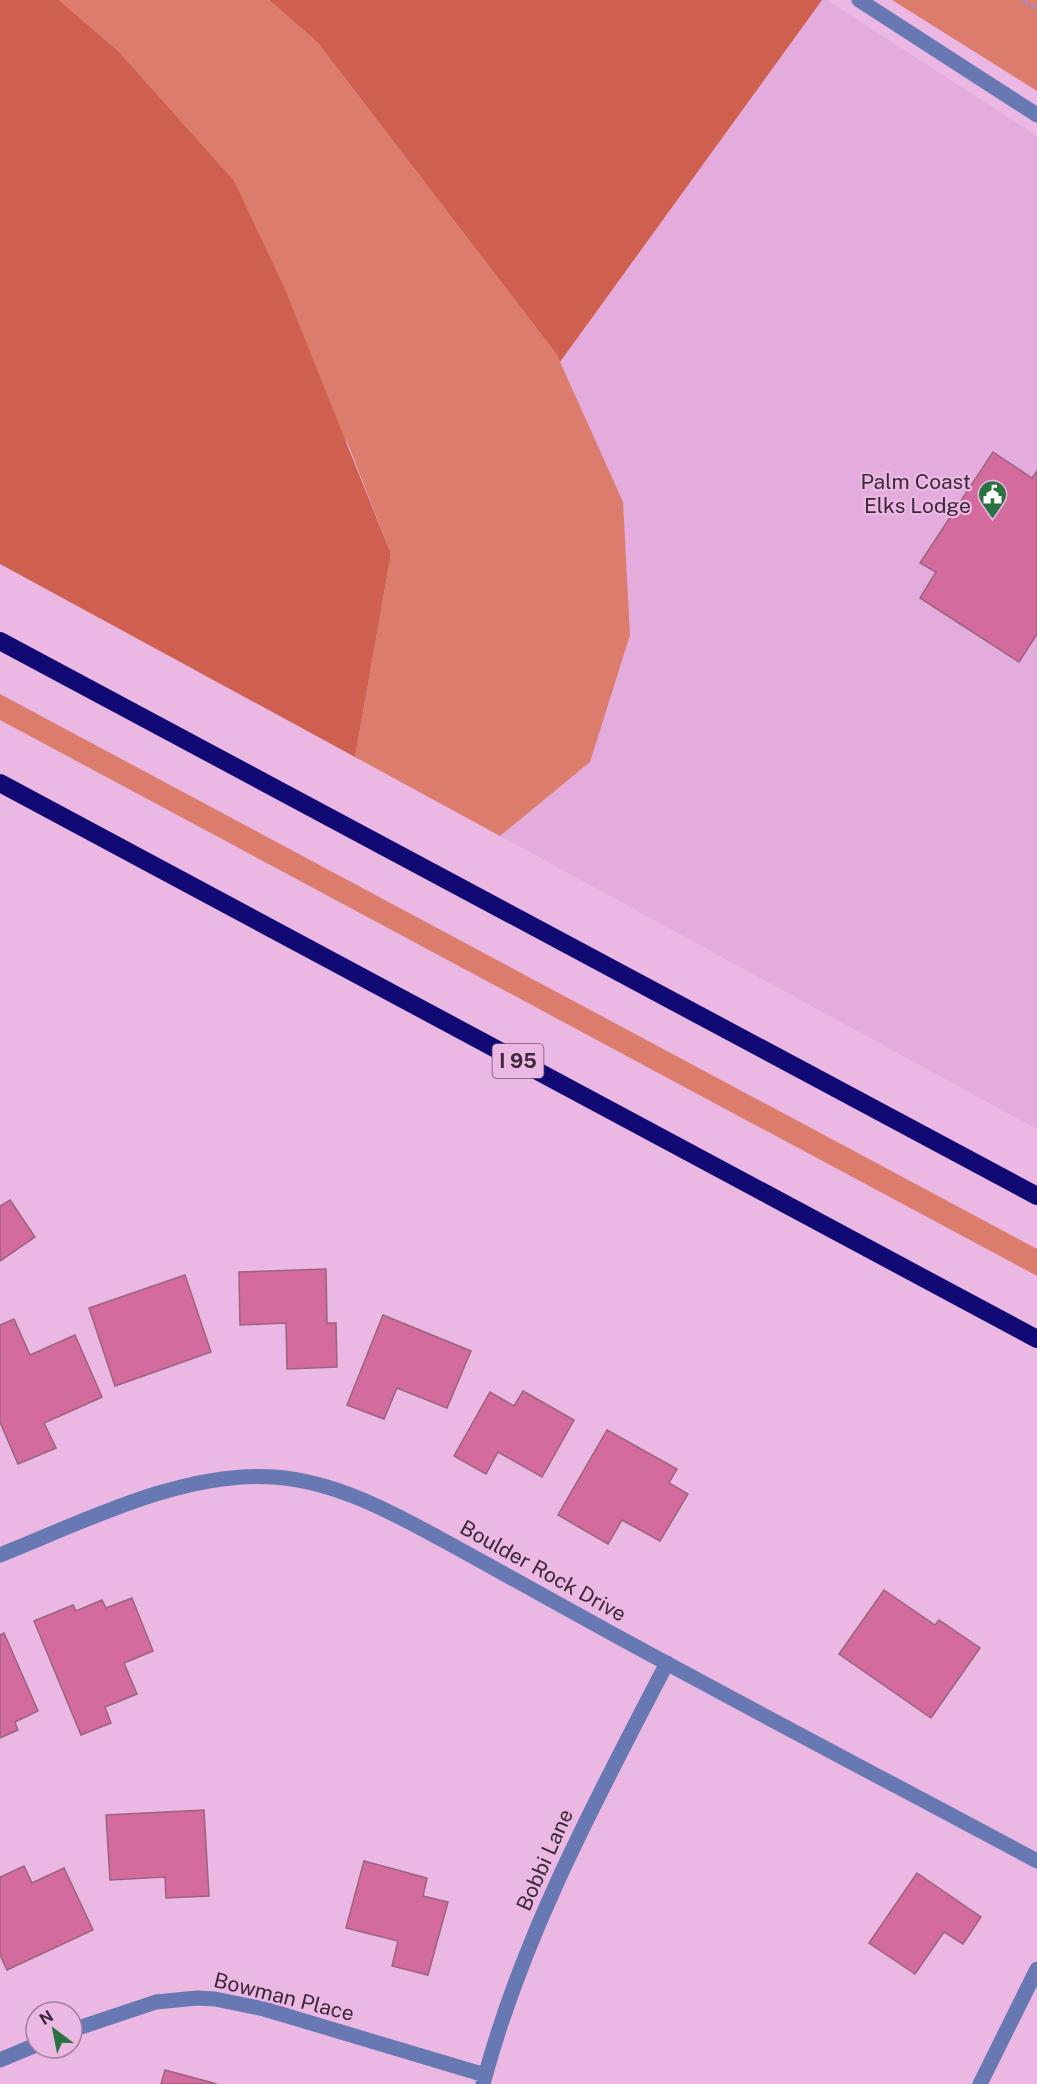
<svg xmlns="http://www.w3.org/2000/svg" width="1037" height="2084" font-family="'Public Sans',sans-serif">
<rect width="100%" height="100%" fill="#eab8e3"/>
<!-- built -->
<path fill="#e3acdd" d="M822,0H827L1037,136V1129L500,836L590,762L623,502L560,362Z"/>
<!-- green -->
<path fill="#dc7c6c" d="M59,0H269L318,43L557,355L623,502L630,635L590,762L500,836L355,757L391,554L348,444L117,50Z
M892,0H1037V91Z
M0,694L1037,1249V1276L0,720Z"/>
<!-- forest -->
<path fill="#cf604f" d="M0,0H59L117,50L234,181L284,287L391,554L355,757L0,564Z
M269,0H822L560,362L557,355L318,43Z"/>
<!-- building -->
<path fill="#d36b9f" stroke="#9b637d" stroke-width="1.5" d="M993,452L1032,478L1037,471V634L1019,662L920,598L936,572L920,563Z
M10,1200L35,1237L0,1261V1206Z
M326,1269L327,1323H336L337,1367L287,1369L286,1323L240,1325L239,1272Z
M185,1275L211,1352L115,1386L89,1308Z
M383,1315L471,1351L447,1408L397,1388L384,1419L347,1405Z
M14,1319L30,1355L75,1335L102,1397L44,1423L56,1448L18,1464L0,1422V1325Z
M523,1391L574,1420L542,1477L498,1452L486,1474L454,1456L490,1392L514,1406Z
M607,1430L677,1469L669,1483L688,1494L660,1541L622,1520L608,1544L558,1515Z
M884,1590L935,1625L939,1620L980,1648L931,1718L839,1654Z
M132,1598L153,1651L124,1663L137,1694L105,1707L111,1723L81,1735L34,1621L73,1605L76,1611L102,1600L106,1608Z
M4,1633L38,1711L15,1722L18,1730L0,1738V1635Z
M204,1810L209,1896L166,1898L165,1877L110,1880L106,1815Z
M364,1861L427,1878L423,1896L448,1902L428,1975L392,1966L398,1941L346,1928Z
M24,1866L32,1883L64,1868L93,1930L7,1970L0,1955V1877Z
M917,1873L981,1917L963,1944L944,1932L915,1974L869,1943Z
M165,2070L217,2084H161Z"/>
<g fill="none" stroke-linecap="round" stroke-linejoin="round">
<!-- path -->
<path stroke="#b38aad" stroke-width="4" stroke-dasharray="6 3" stroke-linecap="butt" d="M1023,0L1037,9"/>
<!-- minor -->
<path stroke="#6778b2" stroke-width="15" d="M859,0L1037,115
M0,1555C83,1522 184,1470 274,1477C345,1482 409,1522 470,1555C517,1581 564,1607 611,1633C752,1710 895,1785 1037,1861
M72,2030L156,2002L197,1998L215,1999L264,2009L485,2075
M0,2060L36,2045
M483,2084C522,1936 597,1798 667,1663
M980,2084L1037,1969"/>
<!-- highway -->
<path stroke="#120a74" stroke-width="18" d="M0,641L1037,1196
M0,783L1037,1339"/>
</g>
<!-- icons -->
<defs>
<symbol id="civic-pin" viewBox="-11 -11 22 30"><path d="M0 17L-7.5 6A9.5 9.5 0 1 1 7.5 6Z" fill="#2a7340" stroke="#eab8e3"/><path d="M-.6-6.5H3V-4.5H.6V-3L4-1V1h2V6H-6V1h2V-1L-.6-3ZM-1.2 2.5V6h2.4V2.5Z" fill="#fff"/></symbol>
</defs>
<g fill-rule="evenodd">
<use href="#civic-pin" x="976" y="478" width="33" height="45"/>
</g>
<g text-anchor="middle" stroke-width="4.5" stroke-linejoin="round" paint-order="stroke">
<!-- shield labels -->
<rect fill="#eab8e3" stroke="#70536c" stroke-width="1.5" x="492.5" y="1044" width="51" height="34" rx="4.5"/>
<g font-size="20" font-weight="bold" fill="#3c2839">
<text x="518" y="1068">I 95</text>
</g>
<!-- poi labels -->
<g font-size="21" fill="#3c2839" stroke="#eab8e3" text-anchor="end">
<text x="971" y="489">Palm Coast<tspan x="971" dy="24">Elks Lodge</tspan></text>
</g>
<!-- street labels -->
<g font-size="21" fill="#3c2839" stroke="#eab8e3">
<text transform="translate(543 1571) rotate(29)" y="7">Boulder Rock Drive</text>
<text transform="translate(545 1860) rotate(-66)" y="7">Bobbi Lane</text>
<text transform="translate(284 1997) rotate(14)" y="7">Bowman Place</text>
</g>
</g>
<!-- north arrow -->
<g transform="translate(54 2030) rotate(328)"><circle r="28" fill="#eab8e3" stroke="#a47e9f" stroke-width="1.5"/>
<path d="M0-4.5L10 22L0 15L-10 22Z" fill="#2a7340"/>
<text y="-9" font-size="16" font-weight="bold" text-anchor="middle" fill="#3c2839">N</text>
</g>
</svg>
